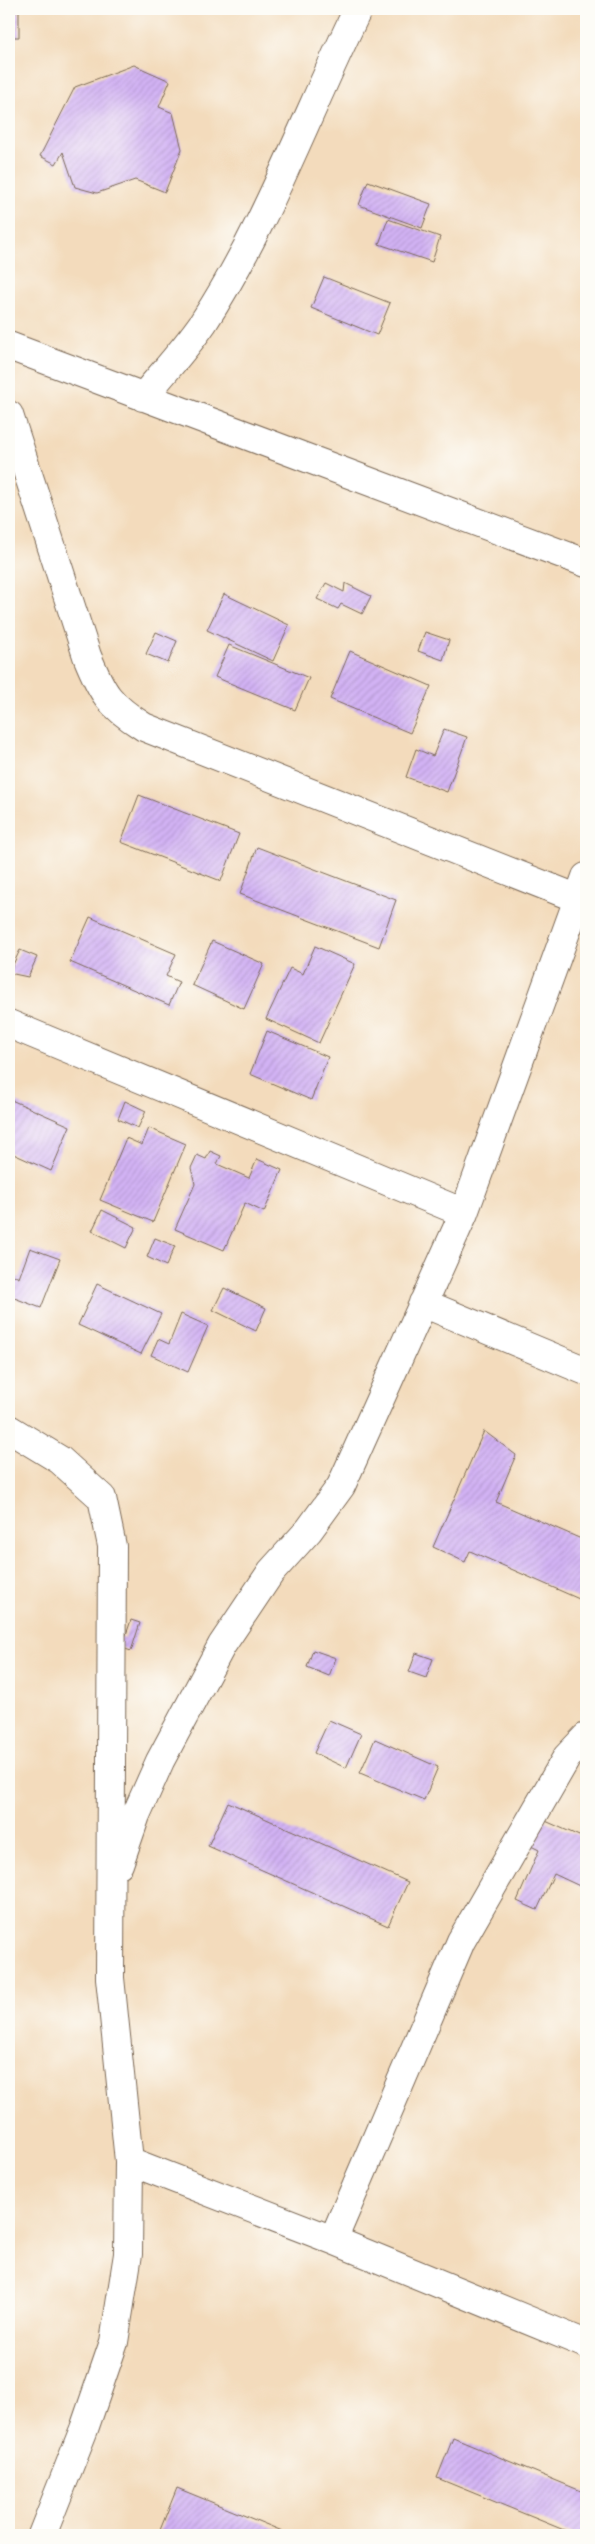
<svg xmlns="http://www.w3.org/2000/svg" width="595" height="2544" font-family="Caveat,sans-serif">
<defs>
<pattern id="building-hatch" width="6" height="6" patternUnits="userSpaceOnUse" patternTransform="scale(1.25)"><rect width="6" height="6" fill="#d2b2f4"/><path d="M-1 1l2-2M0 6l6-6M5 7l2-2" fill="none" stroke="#b599d1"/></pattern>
</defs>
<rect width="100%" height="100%" fill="#fdfcf7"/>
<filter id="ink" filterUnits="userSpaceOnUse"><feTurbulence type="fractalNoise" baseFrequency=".02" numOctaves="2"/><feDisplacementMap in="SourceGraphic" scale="10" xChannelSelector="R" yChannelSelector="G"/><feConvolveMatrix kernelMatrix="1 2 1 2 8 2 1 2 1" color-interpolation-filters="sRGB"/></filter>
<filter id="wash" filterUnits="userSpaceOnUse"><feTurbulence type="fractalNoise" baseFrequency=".0096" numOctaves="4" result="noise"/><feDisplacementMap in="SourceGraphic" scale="20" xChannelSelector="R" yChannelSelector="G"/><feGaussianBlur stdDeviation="1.12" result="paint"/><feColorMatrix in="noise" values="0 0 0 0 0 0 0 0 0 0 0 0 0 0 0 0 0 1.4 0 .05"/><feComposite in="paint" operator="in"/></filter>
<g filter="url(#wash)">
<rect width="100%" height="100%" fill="#f3dbbc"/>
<g id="blocks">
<!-- building -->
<path fill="url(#building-hatch)" d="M9,9H19V37H9Z
M134,65L170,81L159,107L173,113L182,149L165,192L135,180L97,193L75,187L63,152L56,164L40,156L75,87Z
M368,181L431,204L422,228L359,205Z
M388,219L440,237L432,262L379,244Z
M324,277L390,303L377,335L311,308Z
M326,583L344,592L345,583L371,596L362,614L341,604L338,609L317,599Z
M224,594L289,625L273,661L207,630Z
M156,632L177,641L168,663L146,654Z
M425,632L449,640L443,660L418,651Z
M229,645L309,678L295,710L215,677Z
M350,651L431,686L410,733L330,699Z
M444,729L467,737L447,792L406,777L416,749L433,756Z
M139,795L239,834L221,881L121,842Z
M257,847L396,900L379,947L240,894Z
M90,917L176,954L166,976L179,982L169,1005L70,962Z
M212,941L264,964L244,1009L192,985Z
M315,946L355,964L319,1043L266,1019L290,968L303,974Z
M20,950L37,957L28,977L9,973Z
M267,1031L328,1057L311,1100L250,1074Z
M9,1099L70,1126L51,1171L9,1152Z
M125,1101L146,1111L138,1128L118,1119Z
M149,1128L186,1144L153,1222L100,1200L126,1138L142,1145Z
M210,1151L221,1156L217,1164L249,1178L257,1159L282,1170L264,1212L245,1203L224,1250L175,1229L195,1184L191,1168L197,1155L206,1159Z
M102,1210L136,1227L126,1248L92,1231Z
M155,1238L175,1246L166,1266L147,1257Z
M30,1248L60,1259L41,1308L9,1296L11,1274L19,1278Z
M97,1284L161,1314L141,1354L78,1325Z
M224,1288L266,1308L256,1331L213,1310Z
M181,1314L208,1326L188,1372L151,1355L158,1339L169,1344Z
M484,1431L516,1455L496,1502L586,1541V1602L470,1551L465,1562L433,1547Z
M131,1620L140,1623L131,1651L114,1645L117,1635L125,1638Z
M313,1650L336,1658L329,1676L307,1667Z
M416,1653L433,1659L426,1678L409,1672Z
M329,1720L361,1734L346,1768L314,1753Z
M375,1739L438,1767L424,1800L360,1773Z
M228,1802L408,1882L388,1926L208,1846Z
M541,1819L586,1839V1889L554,1874L537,1910L517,1901L539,1850L529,1845Z
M453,2438L586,2493V2535H576L437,2478Z
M177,2488L292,2535H158Z"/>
</g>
</g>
<g filter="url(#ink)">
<use href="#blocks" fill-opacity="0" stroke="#7b6855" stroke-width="1"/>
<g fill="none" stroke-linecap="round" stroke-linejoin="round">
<defs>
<path id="minor" d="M9,346L586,563
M143,397C163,373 185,349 203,323C267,225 307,113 358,9
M9,415L87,656C102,693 109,705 144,727L579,899
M9,1024L464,1213
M423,1303L586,1371
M9,1429L60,1460L102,1498L112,1546L110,1978L129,2161L128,2254L114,2342L84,2429L42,2535
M119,1864L136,1815L160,1761L222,1645L271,1572L309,1530L341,1486L464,1213L586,877
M129,2161L333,2240L586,2344
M333,2240L461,1941L567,1757L586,1737"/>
</defs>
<!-- minor casing -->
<use href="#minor" stroke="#7b6855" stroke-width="30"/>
<!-- minor -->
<use href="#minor" stroke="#fff" stroke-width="28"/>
</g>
</g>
<!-- margin -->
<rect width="595" height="2544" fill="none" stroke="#fdfcf7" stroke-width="30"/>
</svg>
